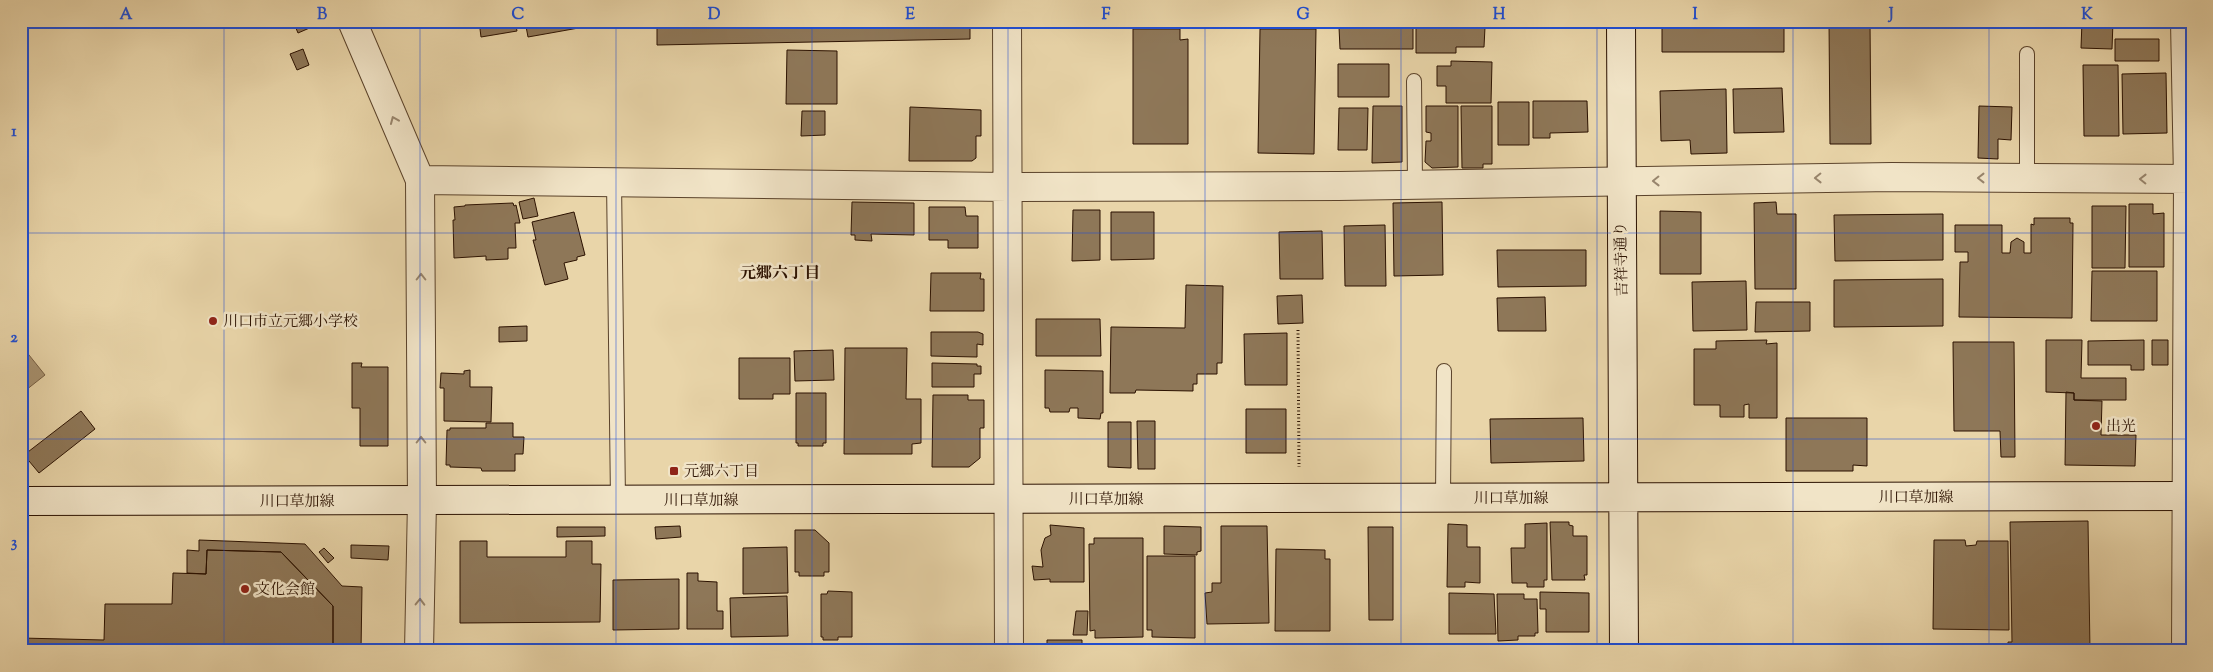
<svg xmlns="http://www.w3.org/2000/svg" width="2213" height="672" font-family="'Sorts Mill Goudy','Noto Serif JP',serif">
<rect width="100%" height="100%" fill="#e9d5a9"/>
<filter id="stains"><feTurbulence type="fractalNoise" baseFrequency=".004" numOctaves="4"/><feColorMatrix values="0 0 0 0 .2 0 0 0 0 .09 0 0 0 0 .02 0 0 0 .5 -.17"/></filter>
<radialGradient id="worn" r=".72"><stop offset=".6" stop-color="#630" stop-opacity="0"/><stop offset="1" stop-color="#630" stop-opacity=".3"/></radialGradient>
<!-- water -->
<path fill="#a89270" stroke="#765e43" d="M21,345L45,375L21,394Z"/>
<!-- building -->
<path fill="#8e7758" stroke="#2b1100" d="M293,21H320L321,23L298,33Z
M479,21H515L517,31L481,37Z
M525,21H618L528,37Z
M657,21H970V39L657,45Z
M1662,21H1784V52H1662Z
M1829,21H1870L1871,144H1830Z
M2082,21H2113L2112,49L2081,48Z
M1478,24V27H1485L1484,47H1456V53H1416V25Z
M1413,26V49H1340L1339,27Z
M1133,29H1180V40L1188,39V144H1133Z
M1260,29H1316L1314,154L1258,153Z
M2115,39H2159V61H2115Z
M303,49L309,65L297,70L290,54Z
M787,50L837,51V104H786Z
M1451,61L1492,62L1491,103H1446V86H1437V66H1451Z
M1338,64H1389V97H1338Z
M2083,65H2118L2119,136H2084Z
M2166,73L2167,133L2123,134L2122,74Z
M1782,88L1784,132L1734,133L1733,89Z
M1726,89L1727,153L1691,154L1690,140L1661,141L1660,91Z
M1533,101H1587L1588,132L1550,133V138H1533Z
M1498,102H1529V145H1498Z
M1373,106H1402V162L1372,163Z
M1426,106H1458V167L1432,168L1425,162L1426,141H1431V133L1426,132Z
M1461,106H1492V164H1483V168H1462Z
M1979,106L2012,107L2011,140L1998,139V159L1978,158Z
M910,107L981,110V136H976V158L972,161H909Z
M1339,108H1368L1367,150H1338Z
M802,111H825V135L801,136Z
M534,198L538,216L523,219L519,202Z
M852,202L914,203V235L871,234L872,241L855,240V235H851Z
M1442,202L1443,275L1394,276L1393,203Z
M1776,202L1777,214H1796V289H1755L1754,203Z
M513,203L514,206L516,205L520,223H515L516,248H508V259L486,260V256L454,258L453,220H455L454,207L465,206V205Z
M2129,204H2153V214L2164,213V267H2129Z
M2092,206H2126L2125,268H2092Z
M929,207H965L966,216H978V248H948V240H929Z
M1073,210H1100V260L1072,261Z
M1660,211L1701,212V274H1660Z
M574,212L585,255L577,257V260L564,263L568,279L545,285L533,240H536L532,222Z
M1111,212H1154V259L1111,260Z
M1943,214V260L1835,261L1834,215Z
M2034,218H2070V223H2073L2072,318L1959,317L1960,262H1968V252H1955V225H2002V253H2010L2011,242L2017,238L2024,242V253H2031V224L2034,225Z
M1385,225L1386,286H1345L1344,226Z
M1322,231L1323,279H1280L1279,232Z
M1497,250H1586V286L1498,287Z
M2092,271H2157V321H2091Z
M931,273H981L980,279H984V311H930Z
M1943,279V326L1834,327V280Z
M1746,281L1747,330L1693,331L1692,282Z
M1186,285L1223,286L1222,363H1217V374H1197V384H1193V391L1136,390L1135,393H1110L1111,327L1185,328Z
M1302,295L1303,323L1278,324L1277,296Z
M1545,297L1546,331H1498L1497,298Z
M1756,302H1810V331L1755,332Z
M1036,319H1100L1101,356H1036Z
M527,326V341L499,342V327Z
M931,332H978L983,334V345L977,344V357L931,356Z
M1287,333V385H1245L1244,334Z
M1767,340L1766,344L1777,343V418H1749V404L1744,405V417H1720V405H1694V349H1716V341Z
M2046,340H2082L2081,378H2126V400H2074V393L2046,392Z
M2144,340V370H2131V365H2088V341Z
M2152,340H2168V365H2152Z
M1953,342H2014L2015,457H2001L2000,431H1954Z
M845,348H907L906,399H921V443L912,444V454H844Z
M833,350L834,380L795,381L794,351Z
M739,358H790V394H773V399H739Z
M352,363H362L361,367H388V446H360V408H352Z
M932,363L977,364V366H981V374H974V387H932Z
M470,370V387H492L491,422L444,421V388H440L441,373L464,374V371Z
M1045,370L1103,371V413H1101L1100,419L1078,418V408H1070L1069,412H1050L1049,408H1045Z
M2066,392L2074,393V400L2102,401L2101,435H2136L2135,466L2065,465Z
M796,393H826V443H823V446H798V443H796Z
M933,395H968V400H984V428H980V458L969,467H932Z
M1246,409H1286V453H1246Z
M81,411L95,429L39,473L24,455Z
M1583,418L1584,461L1491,463L1490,419Z
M1786,418H1867V466L1853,465V471H1786Z
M1137,421H1155V469H1138Z
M1108,422H1131V468L1108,467Z
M486,423H513V437H524L523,454H515V471H482L481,468L450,467V465H446L447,430H450V428H486Z
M2088,521L2090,651H2008V642H2012L2010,522Z
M1550,522H1569V525L1573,526V536H1587V575H1584L1585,580H1552Z
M1547,523V580H1544V587H1527V583H1512L1511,548H1525V524Z
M1448,524L1467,525V547H1480V583L1465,582V587H1447Z
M1050,525L1084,528V582H1050V579L1034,580L1032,566L1043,567L1041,550L1045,538L1051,535Z
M680,526L681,537L656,539L655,527Z
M1164,526L1201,527V551L1197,552V555L1164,554Z
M1221,526H1267L1269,623L1207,624L1205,593L1212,592V583H1221Z
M557,527H605V536L557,537Z
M1368,527H1393V620H1369Z
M795,530H815L829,543V572H824V576H799V572H795Z
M1094,538H1143V637L1095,638V630L1090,631L1089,544H1094Z
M199,540L305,544L342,586L362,587L361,651H349V646L333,645V606L281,552L207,550L206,574L187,573V550L199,551Z
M1934,540H1965L1966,546L1976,545L1977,541H2008L2009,630L1933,629Z
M460,541H487V557H566V541H592V564H601L600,622L460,623Z
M351,545L389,546L388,560L351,558Z
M787,547L788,593L743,594V548Z
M324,548L334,558L328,563L319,552Z
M1276,549L1325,550V559H1330V631H1275Z
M207,550L281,552L333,606V645L349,646V651H26L21,646V638L104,640L105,604H172L173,573L206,574Z
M1147,556H1195V638L1152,637V630H1147Z
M687,573H698V581L717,582V611H723V629H687Z
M679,579V629L613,630V580Z
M828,591L852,592V637H838V640H823V637H821V594H827Z
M1540,592L1589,593V632H1546V609H1540Z
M1449,593L1494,594L1496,634H1449Z
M1497,594H1524V599H1537L1538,633H1535V636H1518V640L1498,641Z
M787,596L788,636L731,637L730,598Z
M1076,611H1088L1087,635H1073Z
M1047,640H1082V651H1034V649H1047Z
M1322,644V651H1279V647H1289V645Z
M1400,645L1427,646L1426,651H1400Z
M1091,646H1120V651H1091Z
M1375,646H1393V651H1375Z
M1430,646H1458V651H1430Z
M1709,646L1753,647V651H1709Z
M1127,647H1180V651H1127Z
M1833,647V651H1759V648Z
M1201,649H1252V651H1201Z"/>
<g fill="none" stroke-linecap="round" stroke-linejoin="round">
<defs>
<path id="lane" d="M1414,81L1415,185
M2027,178V54
M614,181L618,500
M1443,498L1444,371"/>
<path id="street" d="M352,21L420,180L422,501L419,651
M1007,21L1009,651
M2185,21L2188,179L2186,651
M420,180L1007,187L1339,186L1892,177L2192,179"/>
<path id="secondary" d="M1621,21L1624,651
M21,501L2192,496"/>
</defs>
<!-- lane casing -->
<use href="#lane" stroke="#5a422a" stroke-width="16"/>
<!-- street casing -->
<use href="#street" stroke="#5a422a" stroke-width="30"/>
<!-- secondary casing -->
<use href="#secondary" stroke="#2b1100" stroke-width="30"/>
<!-- path -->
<path stroke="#2b1100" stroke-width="3" stroke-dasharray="1 2.5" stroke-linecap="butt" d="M1298,330L1299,467"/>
<!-- lane -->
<use href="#lane" stroke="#f1e4c7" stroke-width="14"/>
<!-- street -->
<use href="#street" stroke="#f1e4c7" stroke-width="28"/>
<!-- secondary -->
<use href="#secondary" stroke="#f1e4c7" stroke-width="28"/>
</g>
<!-- one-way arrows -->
<defs><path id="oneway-chevron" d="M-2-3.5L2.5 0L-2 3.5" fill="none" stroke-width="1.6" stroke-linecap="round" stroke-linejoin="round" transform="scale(1.25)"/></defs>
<g stroke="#98856d">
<use href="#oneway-chevron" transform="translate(394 120) rotate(-113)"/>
<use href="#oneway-chevron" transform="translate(1818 178) rotate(179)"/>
<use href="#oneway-chevron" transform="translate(1981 178) rotate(-180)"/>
<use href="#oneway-chevron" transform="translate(2143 179) rotate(-179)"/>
<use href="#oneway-chevron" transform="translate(1656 181) rotate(179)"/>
<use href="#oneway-chevron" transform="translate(421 277) rotate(-90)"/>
<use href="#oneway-chevron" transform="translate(421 440) rotate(-90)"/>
<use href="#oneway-chevron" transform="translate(420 602) rotate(-89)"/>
</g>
<!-- grid -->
<path fill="none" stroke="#1d4ed8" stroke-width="1" stroke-opacity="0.55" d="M224,21V651M420,21V651M616,21V651M812,21V651M1008,21V651M1205,21V651M1401,21V651M1597,21V651M1793,21V651M1989,21V651M21,233H2192M21,439H2192"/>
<!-- markers -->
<g fill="#8f2418" stroke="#f1e4c7" stroke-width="2">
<circle cx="213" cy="321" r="5"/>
<circle cx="2096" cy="426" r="5"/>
<rect x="669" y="466" width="10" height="10" rx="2.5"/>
<circle cx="245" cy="589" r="5"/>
</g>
<g text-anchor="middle" stroke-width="5" stroke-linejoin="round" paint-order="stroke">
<!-- street labels -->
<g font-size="15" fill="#2b1100" stroke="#f1e4c7">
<text transform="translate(1621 259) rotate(-91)" y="5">吉祥寺通り</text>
<text x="1916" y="502">川口草加線</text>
<text x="1511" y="503">川口草加線</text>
<text x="1106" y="504">川口草加線</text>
<text x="701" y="505">川口草加線</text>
<text x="297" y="506">川口草加線</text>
</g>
<!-- poi labels -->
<g font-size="15" fill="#2b1100" stroke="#f1e4c7" text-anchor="start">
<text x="223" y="326">川口市立元郷小学校</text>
<text x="2106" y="431">出光</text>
<text x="684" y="476">元郷六丁目</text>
<text x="255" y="594">文化会館</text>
</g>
<!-- neighbourhood labels -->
<g font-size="16" font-weight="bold" fill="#2b1100" stroke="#f1e4c7">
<text x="780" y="278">元郷六丁目</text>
</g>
</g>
<!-- margin -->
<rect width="2213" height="672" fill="none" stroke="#e9d5a9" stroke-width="55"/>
<rect x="28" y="28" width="2158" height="616" fill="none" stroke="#1d4ed8" stroke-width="2"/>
<g font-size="16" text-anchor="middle" font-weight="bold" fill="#1d4ed8">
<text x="126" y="19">A</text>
<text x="322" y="19">B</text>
<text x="518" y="19">C</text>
<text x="714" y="19">D</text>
<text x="910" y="19">E</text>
<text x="1106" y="19">F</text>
<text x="1303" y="19">G</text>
<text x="1499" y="19">H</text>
<text x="1695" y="19">I</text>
<text x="1891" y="19">J</text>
<text x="2087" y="19">K</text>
<text x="14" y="136">1</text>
<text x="14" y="342">2</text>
<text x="14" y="547">3</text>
</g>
<rect width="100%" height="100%" filter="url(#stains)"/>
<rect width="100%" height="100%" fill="url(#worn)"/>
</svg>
